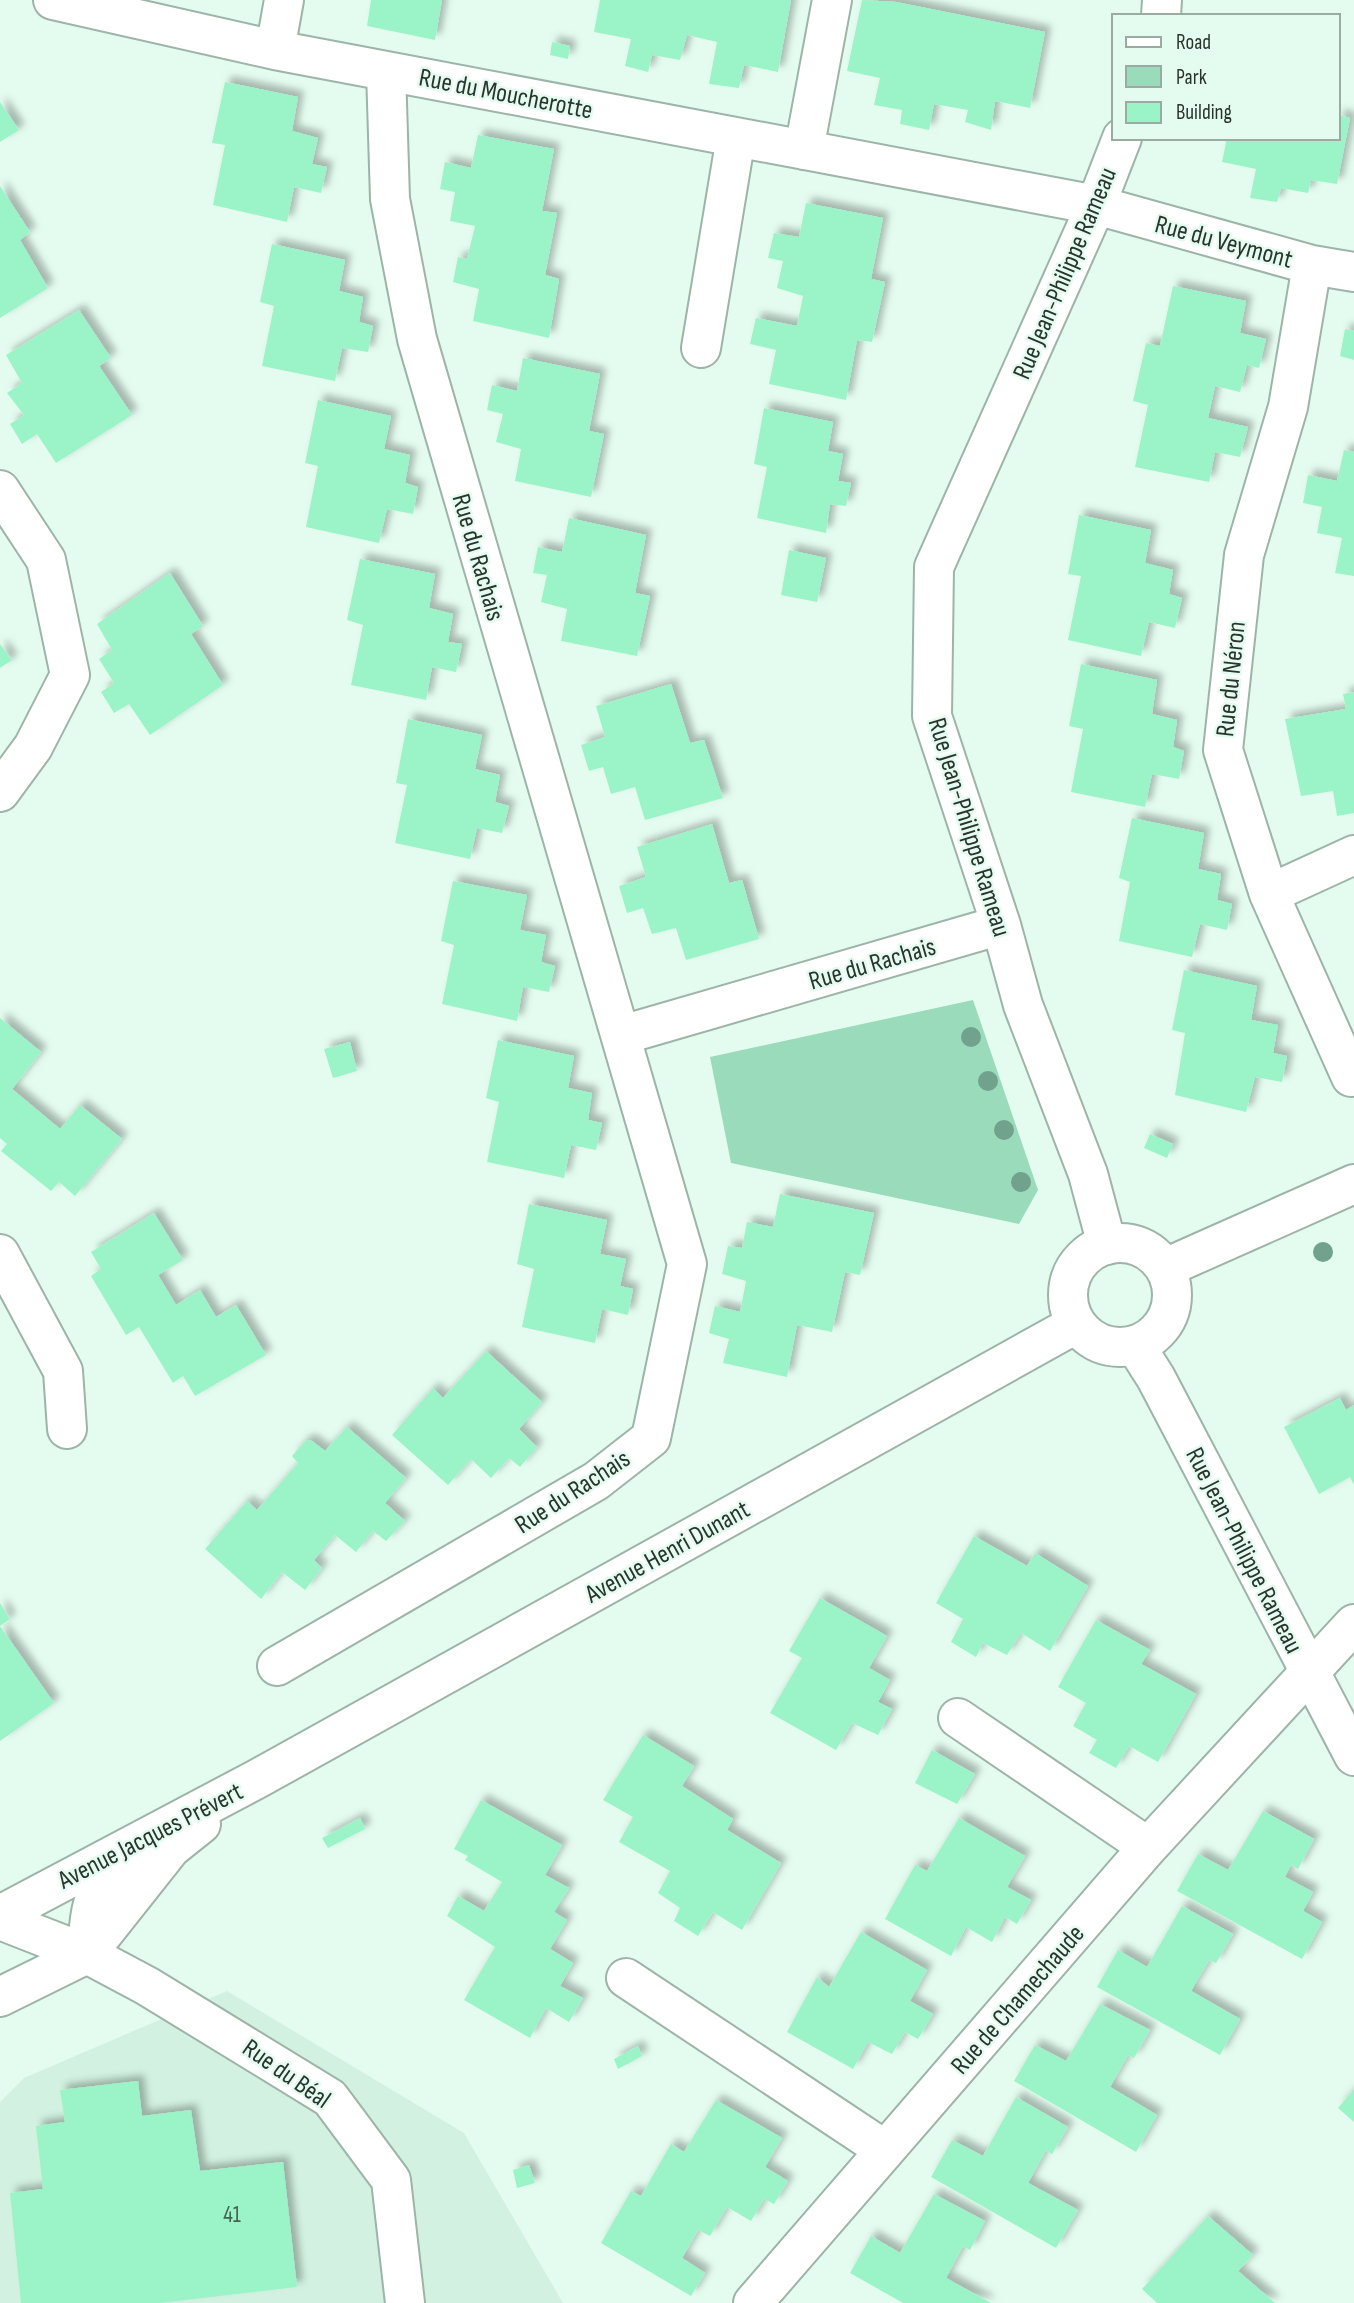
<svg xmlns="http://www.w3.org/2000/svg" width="1354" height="2303" font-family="'Sofia Sans Condensed',sans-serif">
<defs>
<filter id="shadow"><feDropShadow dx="6" dy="-6" stdDeviation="3.5" flood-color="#0004"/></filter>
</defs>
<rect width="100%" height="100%" fill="#e4fcef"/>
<!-- built -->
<path fill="#d2f1e0" d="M227,1991L464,2133L563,2303H0V2102L24,2078Z"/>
<!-- green -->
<path fill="#99dbba" d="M973,1000L1038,1190L1019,1224L731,1163L710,1057Z"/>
<!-- building -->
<path fill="#9af4c8" filter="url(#shadow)" d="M371,0H442L435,40L367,26Z
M600,0H791L778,72L744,65L739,88L709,84L717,42L687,35L680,60L652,55L648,72L625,66L631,39L594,32Z
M862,0L896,2L1045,32L1030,108L995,101L991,130L965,122L968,110L934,104L929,130L900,124L902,110L874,105L880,78L847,71Z
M552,42L570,46L568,59L550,55Z
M225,82L298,97L292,131L318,138L312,164L327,167L321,193L294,187L287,222L213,205L225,145L212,143Z
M0,102L19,130L0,142Z
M1338,115L1350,118L1337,184L1311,180L1308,193L1281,188L1277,202L1250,198L1256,169L1222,162L1227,138H1338Z
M478,135L554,149L542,211L557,213L545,275L559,279L549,338L473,321L479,289L453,282L458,257L467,259L475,226L450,221L455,192L440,189L445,162L471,168Z
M0,186L30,232L20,240L48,288L0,318Z
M806,203L883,218L871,279L885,282L872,342L857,340L846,400L769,384L776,350L750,344L756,318L797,326L803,296L777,288L783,261L768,258L774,233L799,237Z
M272,244L345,260L339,291L363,297L359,322L373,326L368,352L342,348L335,381L262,366L274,306L260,302Z
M1173,286L1246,301L1240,333L1266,339L1259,368L1247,365L1240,392L1215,386L1208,418L1248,427L1240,457L1215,452L1209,482L1135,467L1148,405L1133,401L1146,343L1160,346Z
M79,310L111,358L99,366L132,415L56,463L37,434L22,444L10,424L24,415L7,393L22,383L6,355Z
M1345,329L1354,331V360L1340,356Z
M523,358L600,374L589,431L604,434L591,497L515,481L521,449L496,442L503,414L487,410L492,385L517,391Z
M318,400L391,416L384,449L410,455L405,483L418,487L413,514L387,509L379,543L306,527L318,466L305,463Z
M764,408L833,422L828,451L843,454L838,481L851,483L846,506L830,504L826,533L757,518L767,467L754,464Z
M1344,450L1354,452V576L1335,573L1342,538L1317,533L1322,507L1303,503L1308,475L1337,481Z
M1079,515L1151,530L1145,563L1173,570L1169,594L1182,598L1175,628L1149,622L1141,656L1068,640L1081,576L1068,574Z
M569,518L646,535L635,593L650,596L637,656L561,641L567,609L541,602L547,575L533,573L538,547L562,552Z
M789,550L826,558L817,602L781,595Z
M360,559L435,574L429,608L453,614L448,642L462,644L456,672L432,667L426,700L351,685L363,625L347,620Z
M170,573L203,626L191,634L223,685L150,735L129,704L114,713L101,692L114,683L99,659L112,650L97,624Z
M0,644L12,660L0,668Z
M1081,664L1157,680L1152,714L1177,720L1173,747L1184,751L1179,779L1152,774L1145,807L1071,792L1083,729L1069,726Z
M671,684L690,743L704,740L723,798L645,820L635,787L611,794L603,767L589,771L581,745L605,737L596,706Z
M1354,692V813L1337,816L1333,791L1301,796L1285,719L1346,709L1343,694Z
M408,719L482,735L475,769L500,775L495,802L509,806L502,833L477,828L470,859L395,843L407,785L396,783Z
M1132,818L1204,833L1198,869L1221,874L1217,900L1232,904L1227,930L1200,924L1192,957L1119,941L1130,882L1119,878Z
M712,824L729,883L742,880L759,939L686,960L676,928L652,934L643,908L627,913L619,886L646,877L637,847Z
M453,881L527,895L520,930L546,935L541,962L555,966L549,992L523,987L517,1021L442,1004L454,945L441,941Z
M1184,970L1257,986L1251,1020L1278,1025L1273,1053L1287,1056L1282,1082L1255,1077L1246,1112L1175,1095L1185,1033L1172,1030Z
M0,1018L41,1052L12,1089L60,1129L80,1105L122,1139L75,1196L59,1182L51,1191L1,1151L7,1144L0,1138Z
M498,1040L574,1056L568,1088L592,1093L588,1120L602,1123L596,1150L571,1145L564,1178L487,1162L499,1102L486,1098Z
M350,1042L357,1071L333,1078L324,1049Z
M1150,1134L1173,1144L1167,1158L1144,1148Z
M780,1194L874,1213L860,1275L845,1272L832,1332L797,1325L787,1377L723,1363L729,1339L709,1333L715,1306L740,1312L746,1281L722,1274L728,1246L742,1248L747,1222L773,1227Z
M529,1204L607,1220L600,1254L626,1259L620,1286L633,1289L628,1315L602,1309L595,1343L522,1327L534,1269L517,1264Z
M154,1213L183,1260L158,1275L176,1305L200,1290L216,1317L236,1305L266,1355L195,1396L183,1376L173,1383L139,1327L126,1335L91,1276L101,1269L91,1252Z
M486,1351L542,1402L519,1429L537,1447L520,1467L509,1458L491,1478L471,1459L448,1485L392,1435L433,1388L443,1398Z
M1340,1398L1346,1410L1354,1405V1485L1350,1477L1319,1494L1284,1427Z
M347,1427L406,1478L385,1503L405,1521L386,1541L373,1531L356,1552L335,1535L314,1560L322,1568L305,1590L282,1572L261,1599L205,1549L247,1501L257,1510L298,1463L292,1456L306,1440L312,1441L325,1451Z
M974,1536L1027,1566L1035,1553L1088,1586L1050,1651L1021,1633L1007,1655L983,1643L976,1657L951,1642L963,1619L936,1603Z
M820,1598L887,1636L869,1668L890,1680L878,1702L892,1709L878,1735L852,1723L836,1750L770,1713L802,1658L789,1651Z
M0,1603L10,1619L0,1626L54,1703L0,1741Z
M1096,1620L1150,1650L1141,1664L1196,1694L1158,1762L1129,1746L1116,1768L1089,1753L1097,1740L1073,1726L1086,1703L1058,1687Z
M643,1735L694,1766L682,1786L733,1819L727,1830L781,1863L742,1930L713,1912L698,1936L674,1921L680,1908L658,1893L670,1871L619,1842L633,1817L603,1800Z
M932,1750L975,1774L957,1804L915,1783Z
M481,1800L562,1845L545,1875L569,1888L554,1912L567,1920L550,1949L573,1963L560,1986L583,1998L569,2022L546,2008L530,2038L464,2000L495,1947L447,1916L458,1896L484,1911L502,1882L465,1860L468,1856L454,1849Z
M1263,1811L1314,1839L1298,1869L1291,1865L1285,1877L1313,1892L1303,1911L1322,1922L1302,1959L1177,1891L1198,1854L1228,1870Z
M360,1818L365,1829L328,1848L322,1838Z
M959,1818L1025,1856L1007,1887L1031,1900L1017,1924L1005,1917L992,1942L966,1927L951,1956L885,1919L915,1865L927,1871Z
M1182,1906L1233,1934L1216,1963L1209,1960L1191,1991L1240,2019L1220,2055L1097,1987L1118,1950L1147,1967Z
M861,1932L927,1970L910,2001L933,2014L918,2039L905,2032L892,2054L868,2042L853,2069L787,2032L817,1977L829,1987Z
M1100,2004L1150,2030L1134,2058L1128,2055L1110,2087L1157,2115L1136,2152L1014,2081L1035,2045L1066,2061Z
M638,2046L642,2056L618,2069L614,2059Z
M138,2081L142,2116L191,2110L200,2171L283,2162L297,2287L160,2303H21L10,2193L43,2189L36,2126L65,2122L60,2090Z
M1354,2089V2122L1338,2108Z
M1016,2097L1068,2127L1052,2154L1046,2150L1028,2183L1078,2210L1056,2248L931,2177L952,2140L983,2156Z
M716,2100L782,2138L765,2167L788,2181L774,2204L764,2199L751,2221L727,2207L710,2236L698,2230L682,2258L705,2273L691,2296L601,2243L631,2191L641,2196L671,2144L684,2152Z
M529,2165L535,2183L517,2188L513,2170Z
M934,2194L985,2221L970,2250L963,2246L946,2278L991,2303H903L850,2273L871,2236L900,2253Z
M1208,2216L1253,2255L1238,2271L1275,2303H1157L1142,2289Z"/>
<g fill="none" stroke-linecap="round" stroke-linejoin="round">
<defs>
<path id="minor" d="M53,0L275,50L1096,205L1312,265L1354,272
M1161,16L1162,0
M275,50L284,0
M804,150L832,0
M1312,265L1288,407L1244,555L1223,750L1269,894L1351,1077
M701,348L736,137
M0,490L46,560L70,675L33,747L0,792
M1269,894L1354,855
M622,1035L1001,925
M1107,1245L1088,1174L1023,1005L1001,925L932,716L934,567L1096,205L1122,138
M0,1254L63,1371L67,1429
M1135,1345L1156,1378L1354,1756
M277,1666L596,1481L651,1438L687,1264L417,339L390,199L386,71
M958,1718L1148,1847
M0,1920L87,1954L147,1986L330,2098L391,2180L405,2303
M87,1954C90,1897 94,1886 134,1845
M626,1978L885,2150
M753,2303L1148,1847L1354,1624"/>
<path id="secondary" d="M1068 1295a52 52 0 1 1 104 0a52 52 0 1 1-104 0Z
M1165,1268L1354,1184
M0,1915L257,1779L1076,1324
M0,1997L87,1954L171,1848L201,1824"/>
</defs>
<!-- minor casing -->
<use href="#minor" stroke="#9db4a8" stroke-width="42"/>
<!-- secondary casing -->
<use href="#secondary" stroke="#9db4a8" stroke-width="42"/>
<!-- minor -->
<use href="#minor" stroke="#fff" stroke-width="38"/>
<!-- secondary -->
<use href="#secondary" stroke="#fff" stroke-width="38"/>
</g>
<!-- trees -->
<g fill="#71a28e">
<circle cx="971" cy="1037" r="10"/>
<circle cx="988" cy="1081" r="10"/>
<circle cx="1004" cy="1130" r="10"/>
<circle cx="1021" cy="1182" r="10"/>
<circle cx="1323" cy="1252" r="10"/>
</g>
<g text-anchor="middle" stroke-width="5" stroke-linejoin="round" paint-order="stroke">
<!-- number labels -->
<g font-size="23" fill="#466354">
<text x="232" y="2222">41</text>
</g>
<!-- street labels -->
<g font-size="26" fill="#2a332e" stroke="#e4fcef">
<text transform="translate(506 93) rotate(11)" y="9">Rue du Moucherotte</text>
<text transform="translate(1224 241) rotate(15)" y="9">Rue du Veymont</text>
<text transform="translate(1064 273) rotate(-67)" y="9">Rue Jean-Philippe Rameau</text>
<text transform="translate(479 557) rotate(74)" y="9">Rue du Rachais</text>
<text transform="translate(1230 679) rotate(-84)" y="9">Rue du Néron</text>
<text transform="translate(970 827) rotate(73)" y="9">Rue Jean-Philippe Rameau</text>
<text transform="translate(872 963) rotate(-16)" y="9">Rue du Rachais</text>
<text transform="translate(572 1491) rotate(-33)" y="9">Rue du Rachais</text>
<text transform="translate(1245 1550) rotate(63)" y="9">Rue Jean-Philippe Rameau</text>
<text transform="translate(667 1551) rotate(-29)" y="9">Avenue Henri Dunant</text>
<text transform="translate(150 1835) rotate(-27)" y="9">Avenue Jacques Prévert</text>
<text transform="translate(1017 1999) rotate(-49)" y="9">Rue de Chamechaude</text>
<text transform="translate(287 2073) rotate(35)" y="9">Rue du Béal</text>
</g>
</g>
<!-- legend -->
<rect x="1112" y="14" width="228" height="126" fill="#e4fcef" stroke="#9aaca2" stroke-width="2"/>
<rect x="1126" y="37" width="35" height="10" fill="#ffffff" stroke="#9aaca2" stroke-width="2"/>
<text x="1176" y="49" font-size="21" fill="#2a332e">Road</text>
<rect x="1126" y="66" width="35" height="21" fill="#99dbba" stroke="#9aaca2" stroke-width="2"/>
<text x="1176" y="84" font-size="21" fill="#2a332e">Park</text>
<rect x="1126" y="102" width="35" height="21" fill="#9af4c8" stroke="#9aaca2" stroke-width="2"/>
<text x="1176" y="119" font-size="21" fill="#2a332e">Building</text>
</svg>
